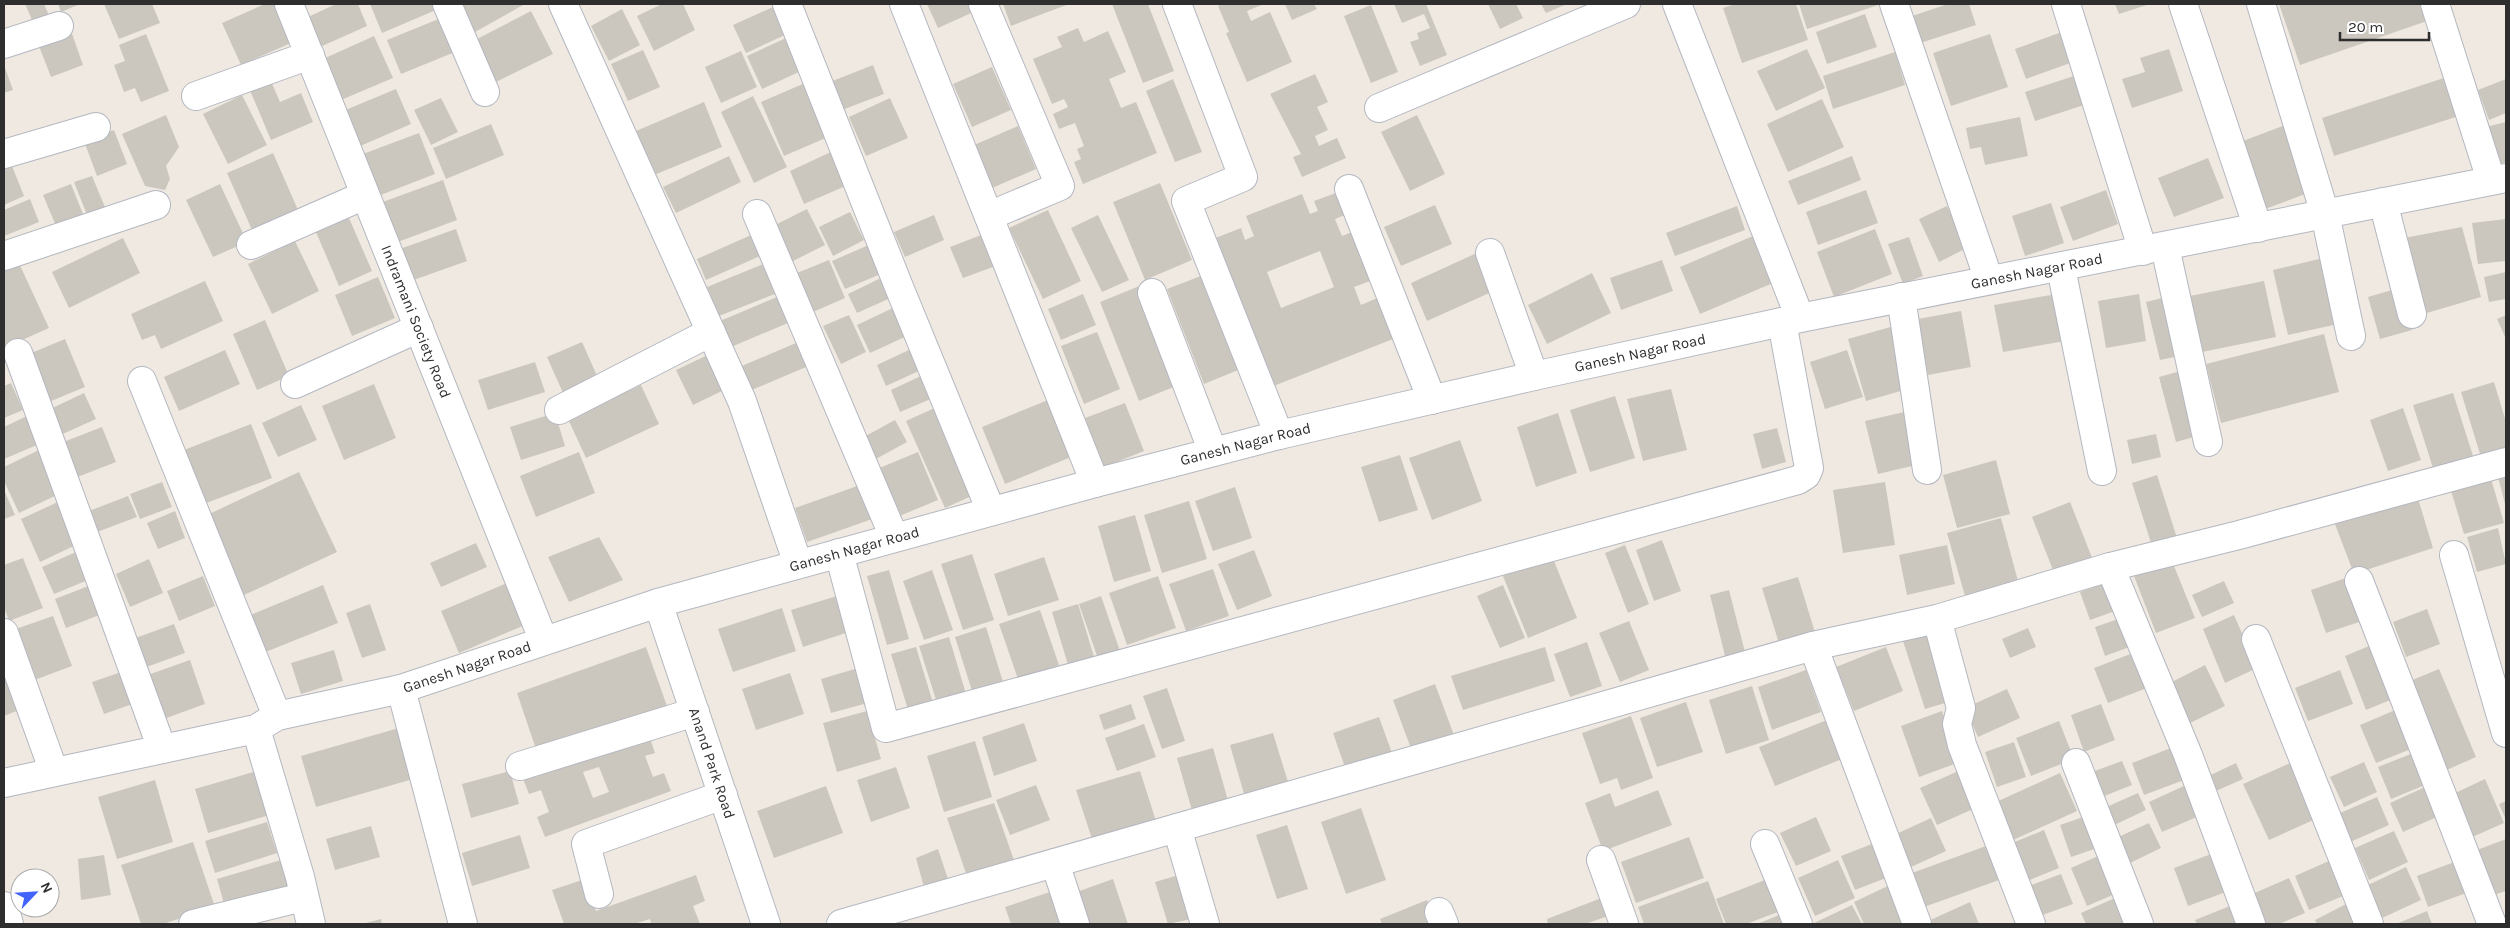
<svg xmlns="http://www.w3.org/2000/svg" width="2510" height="928" font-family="Karla,sans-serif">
<rect width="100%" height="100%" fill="#efe9e1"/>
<!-- building -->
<path fill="#cbc7bf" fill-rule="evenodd" d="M25,4H44L52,22L36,29Z
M58,4H80L61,12Z
M104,4H152L160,23L119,39Z
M265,4H274L291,43L241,65L222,23Z
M336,4H358L367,26L320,47L308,17Z
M370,4H433L436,10L382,33Z
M460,4H525L475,32Z
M662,4H683L695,30L654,51L637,16Z
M927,4H975L978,10L938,28Z
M1003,4H1069L1011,26Z
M1112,4H1148L1174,71L1143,83Z
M1222,4H1264L1247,11L1251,21L1270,12L1292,62L1247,82L1226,33L1229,32L1218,6Z
M1285,4H1314L1317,9L1292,20Z
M1394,4H1426L1447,55L1420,66L1410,42L1419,39L1417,33L1430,28L1424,14L1402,23Z
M1488,4H1516L1523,18L1500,29Z
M1541,4H1567L1546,13Z
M1735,4H1796L1808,40L1742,63L1723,8Z
M1799,4H1881L1807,29Z
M1948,4H1969L1976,25L1914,45L1906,18Z
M2115,4H2150L2119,14Z
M2279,4H2421L2427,21L2300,65Z
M1371,5L1398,72L1371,83L1344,16Z
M773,7L785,35L746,53L733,25Z
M622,9L640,45L609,61L591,26Z
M531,11L553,54L496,82L475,40Z
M1865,14L1877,47L1827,64L1816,32Z
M441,18L455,52L401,74L387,40Z
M70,28L83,65L51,77L37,41Z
M1078,28L1084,42L1108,31L1126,72L1109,79L1121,108L1136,102L1157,153L1083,184L1074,162L1081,159L1077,149L1084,146L1075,123L1059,129L1053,114L1068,107L1064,99L1052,104L1033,59L1062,47L1057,37Z
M2062,32L2073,62L2026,79L2015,49Z
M146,34L169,91L141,102L135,88L124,92L114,65L125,61L119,45Z
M1990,34L2008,87L1951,106L1933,53Z
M374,36L393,78L341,100L323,59Z
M786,38L801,71L762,89L747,56Z
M1807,49L1825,88L1776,111L1757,71Z
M2169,49L2183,91L2132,108L2122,79L2145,72L2140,58Z
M643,50L660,87L628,101L611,64Z
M741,51L757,87L721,103L705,67Z
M1895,52L1905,85L1833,109L1823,76Z
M4,65L13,90L4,93Z
M873,65L884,94L842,110L830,82Z
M992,67L1011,110L972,127L953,84Z
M1315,74L1328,102L1317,107L1328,130L1315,136L1319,146L1337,138L1346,158L1302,177L1293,157L1301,154L1270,94Z
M2077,75L2087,104L2035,121L2025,92Z
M2450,76L2462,115L2334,156L2322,118Z
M270,79L280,102L301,93L313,122L271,140L249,88Z
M1173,79L1202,152L1175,162L1146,91Z
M2506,79V113L2489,120L2478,90Z
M805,83L828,137L784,156L761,102Z
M396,89L411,124L358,147L343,111Z
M242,95L267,145L228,164L203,114Z
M753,96L787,167L754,183L721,112Z
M441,98L458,132L431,145L414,110Z
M890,98L908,138L866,156L849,117Z
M1822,99L1844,147L1788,172L1767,124Z
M704,102L722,147L654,175L636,131Z
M166,115L179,147L166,166L170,179L165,190L145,186L122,134Z
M1417,115L1445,174L1410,191L1381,132Z
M2020,117L2028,156L1985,165L1981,147L1970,149L1966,128Z
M2506,122V162L2495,165L2486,127Z
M491,124L504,155L446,179L433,148Z
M2288,124L2313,191L2260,211L2235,144Z
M1018,126L1036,169L992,188L974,145Z
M114,130L127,164L97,176L84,141Z
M419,133L435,174L378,196L363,154Z
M833,151L848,185L804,204L790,171Z
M273,153L298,210L252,230L227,173Z
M729,156L741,182L676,213L663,187Z
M1852,156L1861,180L1798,205L1788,181Z
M2208,158L2224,198L2174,217L2158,178Z
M12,166L24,196L4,205V170Z
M92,176L107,212L89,220L74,182Z
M443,180L457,220L395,243L380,203Z
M1160,183L1192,260L1145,280L1113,202Z
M71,184L83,214L56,226L43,195Z
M220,184L247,242L213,257L186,200Z
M1866,190L1878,223L1818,245L1806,212Z
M2106,190L2118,224L2073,241L2060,207Z
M1336,193L1345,215L1335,219L1342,236L1352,232L1370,281L1354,287L1361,305L1377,298L1393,339L1271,387L1213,239L1241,228L1245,240L1254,236L1246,216L1302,194L1310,214L1318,211L1314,201ZM1320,251L1334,287L1281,308L1267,272Z
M30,199L39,222L4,236V210Z
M2051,203L2064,243L2025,256L2012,216Z
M1435,205L1452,244L1401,266L1384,227Z
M1737,206L1745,230L1675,256L1666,233Z
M1947,206L1967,248L1939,262L1919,219Z
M807,209L825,245L787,264L769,228Z
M1048,210L1081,281L1043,299L1009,228Z
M850,212L864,240L833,256L819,227Z
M934,215L944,240L905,257L894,232Z
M1098,215L1129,280L1102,292L1071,228Z
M349,218L372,271L339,286L316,232Z
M2506,219V261L2478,264L2472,223Z
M2462,227L2481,297L2420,315L2404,238Z
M456,229L467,261L405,283L394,251Z
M1875,229L1892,274L1834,297L1817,252Z
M758,232L767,253L706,280L697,259Z
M989,232L1001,264L963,278L950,247Z
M1753,236L1773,283L1700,314L1680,267Z
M1909,237L1923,276L1903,284L1888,244Z
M123,238L140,273L69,308L52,272Z
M295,241L319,291L272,314L248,264Z
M871,244L883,273L845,289L832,261Z
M1479,252L1496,290L1427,321L1411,283Z
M2323,258L2338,324L2288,335L2273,270Z
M17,259L49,328L4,348V265Z
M773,260L785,290L719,316L707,287Z
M829,260L845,298L813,312L797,273Z
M1662,260L1673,291L1621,310L1610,278Z
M2506,272V299L2489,302L2484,277Z
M1592,273L1611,313L1547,344L1528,305Z
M1206,274L1243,368L1204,384L1167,289Z
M885,276L895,296L857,313L848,294Z
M378,277L395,318L352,336L335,295Z
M205,281L223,321L161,349L155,335L142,340L131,314Z
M2264,281L2276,337L2202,352L2190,296Z
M1142,285L1181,384L1139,401L1100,302Z
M2399,288L2412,330L2380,339L2368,297Z
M784,294L795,320L731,347L720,321Z
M1083,294L1096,325L1061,340L1048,309Z
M2057,294L2065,341L2003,352L1994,305Z
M2139,294L2146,341L2106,348L2098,301Z
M2170,296L2184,355L2160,360L2146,302Z
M895,307L909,335L870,353L857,325Z
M1961,311L1971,367L1928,375L1918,319Z
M849,315L866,352L841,364L823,326Z
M2506,315V339L2497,319Z
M265,320L289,376L257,390L233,334Z
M1894,326L1911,388L1866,401L1848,339Z
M1097,332L1120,389L1084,404L1061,346Z
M2324,334L2339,392L2221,423L2206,364Z
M65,339L85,387L44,404L24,356Z
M803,340L813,364L747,392L737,368Z
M582,342L598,378L563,393L547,357Z
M911,349L921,370L886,386L877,365Z
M225,350L240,384L179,411L164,377Z
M1847,350L1863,397L1825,409L1810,362Z
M710,354L726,389L693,405L676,370Z
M535,362L545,392L488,410L478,380Z
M2184,370L2201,435L2176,442L2159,377Z
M923,375L933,398L900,412L891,390Z
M2494,382L2506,422V449L2481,457L2461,392Z
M11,383L23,410L4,418V386Z
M374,384L396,438L344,460L322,406Z
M641,385L659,424L586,458L568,419Z
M1671,389L1687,450L1643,461L1627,399Z
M84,393L96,419L58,436L46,411Z
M2453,393L2473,456L2433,468L2413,405Z
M1615,396L1635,458L1590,472L1570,410Z
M1053,398L1076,455L1005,484L982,427Z
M1125,403L1144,451L1104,467L1085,418Z
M301,405L317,440L278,457L262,423Z
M939,406L978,493L945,508L906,421Z
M2403,408L2421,460L2388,471L2370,420Z
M1904,412L1916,465L1878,474L1865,421Z
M555,413L565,446L521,460L510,427Z
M1558,413L1577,473L1536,487L1517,427Z
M31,414L44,442L4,459V427Z
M895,420L907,442L874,460L862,438Z
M251,424L272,478L204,504L184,450Z
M102,427L116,462L75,478L61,443Z
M1777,428L1786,462L1762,469L1753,434Z
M2156,434L2161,457L2132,464L2127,440Z
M1460,440L1482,501L1432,520L1409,458Z
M39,450L59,494L19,513L4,481V467Z
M579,452L595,493L536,517L520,476Z
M918,452L938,500L897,517L877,469Z
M1400,455L1418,510L1379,522L1361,467Z
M1996,460L2010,514L1957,528L1943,475Z
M2506,471V508L2497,473Z
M299,472L337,552L244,595L207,515Z
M2489,472L2504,523L2464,534L2449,484Z
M2157,475L2177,538L2152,546L2132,483Z
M162,482L172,507L140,519L130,494Z
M1885,482L1895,545L1843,553L1833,490Z
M863,484L875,518L807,542L795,508Z
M1235,487L1252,538L1213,551L1195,501Z
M4,490L15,515L4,519Z
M2416,492L2433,548L2354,574L2333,519Z
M128,496L137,517L97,532L89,511Z
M60,501L80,543L40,562L21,519Z
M1189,501L1207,559L1162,573L1144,515Z
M2070,502L2093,560L2055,575L2032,517Z
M175,511L185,538L158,549L147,523Z
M1135,515L1151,571L1114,582L1098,526Z
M2001,518L2018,581L1965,596L1947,533Z
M2498,528L2506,564L2477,572L2467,537Z
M599,537L623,580L569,602L548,557Z
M1662,540L1681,591L1654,601L1636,550Z
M476,543L487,567L441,587L430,563Z
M1625,545L1649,604L1628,613L1605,553Z
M1947,545L1955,584L1907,595L1899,555Z
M1254,550L1272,596L1237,610L1218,564Z
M76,552L88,580L54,594L42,567Z
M972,554L994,620L963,630L941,564Z
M1552,556L1577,618L1528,638L1503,576Z
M1044,557L1059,600L1008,616L994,574Z
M23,558L43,608L9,621L4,607V565Z
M149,559L163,593L130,607L116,574Z
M2172,561L2195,618L2156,633L2134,576Z
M1213,569L1229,616L1186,631L1169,584Z
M889,570L909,639L887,645L867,576Z
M932,570L953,630L924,640L903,581Z
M203,576L215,606L179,621L167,591Z
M1158,576L1176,628L1127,645L1109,593Z
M1798,577L1817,639L1781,650L1762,588Z
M2346,578L2362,621L2326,633L2311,590Z
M2224,581L2234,603L2202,617L2192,595Z
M2108,582L2118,610L2090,620L2080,592Z
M507,583L525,625L459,653L441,611Z
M91,585L102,614L66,628L55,599Z
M323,585L338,623L263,653L248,616Z
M1503,585L1525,638L1500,648L1477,596Z
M1729,590L1746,656L1726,660L1710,595Z
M837,596L849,632L803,647L791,610Z
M1101,596L1120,651L1098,659L1079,604Z
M370,604L386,650L362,658L346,613Z
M1078,604L1095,660L1069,668L1052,612Z
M782,608L796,651L733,672L718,629Z
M2427,609L2440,644L2406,657L2393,622Z
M1040,610L1059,665L1018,679L999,624Z
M2234,615L2257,668L2225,683L2203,629Z
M53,616L72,666L29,682L10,631Z
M2124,617L2135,645L2105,656L2095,627Z
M1629,621L1649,670L1620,682L1599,633Z
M174,624L185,653L141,669L130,640Z
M986,627L1003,682L972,691L955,637Z
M2028,628L2036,647L2010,658L2002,639Z
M1932,631L1955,700L1925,709L1903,641Z
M949,637L966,694L937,703L919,646Z
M1587,642L1602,686L1570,697L1554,654Z
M2374,644L2395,698L2366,710L2345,656Z
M646,647L668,709L538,755L517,693Z
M916,647L934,706L909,713L891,654Z
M1545,647L1555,681L1463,710L1451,676Z
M1886,647L1903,691L1854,711L1836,667Z
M334,650L343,681L301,694L291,663Z
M2133,653L2147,688L2108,703L2094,668Z
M190,660L205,704L158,721L142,677Z
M2205,665L2225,706L2188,724L2168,684Z
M865,666L875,701L831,713L821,679Z
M130,669L141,701L104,714L92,682Z
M2439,669L2476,757L2442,772L2405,683Z
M1806,670L1821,712L1772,730L1758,687Z
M2340,670L2353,704L2308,721L2295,688Z
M4,672L19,710L4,716Z
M790,673L804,714L756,730L742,689Z
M1435,684L1455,738L1413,754L1393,700Z
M1752,686L1769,740L1726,754L1709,700Z
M1167,688L1185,741L1162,749L1143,696Z
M2007,689L2020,718L1978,737L1965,708Z
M1686,702L1703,752L1657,767L1640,718Z
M1131,704L1136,719L1104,730L1099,715Z
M2101,704L2115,740L2084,752L2071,715Z
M2400,708L2416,747L2376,763L2360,725Z
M867,711L881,759L837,772L823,723Z
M1942,711L1960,762L1919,777L1901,726Z
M1631,716L1653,778L1621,790L1617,778L1600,784L1582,733Z
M1379,717L1393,756L1347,773L1333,733Z
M1832,718L1847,757L1775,786L1759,747Z
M2059,721L2074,759L2031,776L2016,738Z
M1024,723L1037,761L994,776L982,737Z
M1144,724L1156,757L1117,771L1105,738Z
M406,726L420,777L316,807L301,756Z
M1273,733L1288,782L1244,794L1230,745Z
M649,735L655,753L645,756L653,777L664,773L671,791L545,837L537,817L549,812L541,790L529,794L520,771ZM599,767L609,792L593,798L583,772Z
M975,741L992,797L944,812L927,756Z
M2014,742L2026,777L1997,787L1985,752Z
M1213,748L1229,804L1193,814L1177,758Z
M2171,748L2184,780L2144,795L2132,763Z
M2418,751L2430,783L2391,799L2378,767Z
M2122,761L2132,785L2099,798L2089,773Z
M2295,761L2320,817L2269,840L2243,784Z
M2364,762L2377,792L2344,807L2330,777Z
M2236,763L2243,779L2207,795L2200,780Z
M896,767L910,808L871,822L857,780Z
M1963,769L1980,806L1937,825L1920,788Z
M260,770L273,814L208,833L195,789Z
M510,771L519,804L471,818L462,784Z
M1140,771L1156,821L1093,842L1076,790Z
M2060,773L2077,811L2011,841L1994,803Z
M2485,779L2504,823L2470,838L2451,795Z
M155,780L173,842L117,859L98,797Z
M2434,783L2448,812L2403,832L2390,803Z
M1036,785L1050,820L1010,835L996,800Z
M2186,785L2199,816L2162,832L2149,802Z
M826,786L843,833L774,858L757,811Z
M1658,790L1672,825L1603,851L1585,803L1610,793L1615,807Z
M2138,793L2146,810L2110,827L2102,809Z
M2377,797L2389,825L2350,842L2338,814Z
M2506,801V820L2499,804Z
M994,803L1016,866L969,882L947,818Z
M1361,808L1386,880L1346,894L1321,822Z
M2089,815L2100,847L2071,857L2060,825Z
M1816,817L1831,851L1796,866L1780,833Z
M1931,818L1946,851L1909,868L1894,835Z
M267,822L277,853L215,873L205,841Z
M2149,823L2161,848L2128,864L2116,838Z
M1287,825L1308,889L1277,899L1256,835Z
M371,826L380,857L335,870L326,839Z
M2044,830L2059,868L2025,882L2010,844Z
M2394,831L2408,862L2369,880L2355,848Z
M520,835L530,868L472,886L462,853Z
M1689,837L1704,878L1636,903L1621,862Z
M2506,839V891L2494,895L2477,850Z
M193,842L215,907L163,924H141L121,865Z
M1877,842L1891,876L1855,890L1841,856Z
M1986,846L1999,880L1924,907L1912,873Z
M938,849L949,882L925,891L916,858Z
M2105,853L2122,891L2087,906L2071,868Z
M2211,854L2226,892L2188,906L2174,868Z
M104,855L111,895L81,900L78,859Z
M2338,857L2353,892L2309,910L2295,876Z
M281,860L289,888L225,907L217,879Z
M1838,860L1855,898L1815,916L1798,878Z
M2457,861L2469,892L2428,907L2417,876Z
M2406,867L2421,900L2382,918L2366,886Z
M1182,874L1196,918L1168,924L1155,882Z
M2061,874L2073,904L2037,917L2026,887Z
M696,875L705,901L693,906L700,924H651L650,919L634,924H564L552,890L585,879L596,911Z
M2289,878L2305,913L2279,924H2264L2250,895Z
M1113,879L1128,924H1081L1071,894Z
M1765,880L1778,912L1746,924H1726L1716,899Z
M1708,881L1724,924H1644L1638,907Z
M1892,884L1911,924H1864L1854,902Z
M1056,890L1067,924H1011L1005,907Z
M1604,897L1611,915L1585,924H1548L1547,919Z
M2115,898L2127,924H2086L2081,913Z
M1427,900L1437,924H1382L1380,919Z
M1970,902L1979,924H1927L1926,922Z
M2350,902L2361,924H2317L2315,920Z
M1852,905L1862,924H1812Z
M2230,906L2237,924H2197L2195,920Z
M2427,911L2432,924H2396Z
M1779,915L1782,924H1757Z
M381,919L382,924H362Z"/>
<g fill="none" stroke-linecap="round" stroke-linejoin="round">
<defs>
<g id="minor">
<path id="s1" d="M289,4L543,639"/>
<path d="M447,4L485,92"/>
<path d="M563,4L742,401L798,564"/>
<path d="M787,4L899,287L991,511"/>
<path d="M904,4L1095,483"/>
<path d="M983,4L1060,186L989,216"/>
<path d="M1177,4L1243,177L1186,201L1279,435"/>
<path d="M1677,4L1800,318"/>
<path d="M1894,4L1989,280"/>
<path d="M2066,4L2143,251"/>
<path d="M2183,4L2258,228"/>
<path d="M2261,4L2325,214L2351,336"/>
<path d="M2435,4L2491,180"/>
<path d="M4,44L59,26"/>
<path d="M196,96L310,55"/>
<path d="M1379,108L1626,4"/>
<path d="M4,154L96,127"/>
<path d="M1349,189L1432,400"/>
<path d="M2383,202L2412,314"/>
<path d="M757,214L894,537"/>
<path d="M251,245L365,195"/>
<path d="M2165,247L2208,442"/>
<path d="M1490,253L1534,376"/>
<path d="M4,256L156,205"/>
<path d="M2061,268L2102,471"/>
<path d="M1152,293L1213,452"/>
<path d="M1901,297L1927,470"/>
<path d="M18,353L162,749"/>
<path d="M142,381L277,716"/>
<path d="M295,384L419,328"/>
<path d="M559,410L711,332"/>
<path d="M839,553L886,728L1798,480L1806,475L1809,468L1782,322"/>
<path d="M2454,555L2506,733"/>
<path d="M2110,567L2188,755L2251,924"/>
<path d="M2359,581L2492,924"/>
<path id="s2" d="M658,603L766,924"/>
<path d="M1937,619L1961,708L1957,724L1962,745L2031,924"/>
<path d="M4,633L54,772"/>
<path d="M2256,639L2369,924"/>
<path d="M1813,646L1917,924"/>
<path d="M401,689L463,924"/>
<path d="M256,729L300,877L311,924"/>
<path d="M2076,763L2139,924"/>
<path d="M520,766L695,712"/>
<path id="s3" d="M4,783L256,729L277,716L401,689L658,603L1095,483L1279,435L1534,376L1800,318L2506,178"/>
<path d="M1177,828L1205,924"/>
<path d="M1765,844L1798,924"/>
<path d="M1601,860L1624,924"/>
<path d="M1055,863L1075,924"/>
<path d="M599,894L586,844L723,795"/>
<path d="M4,906L9,924"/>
<path d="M1439,912L1444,924"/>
<path d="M193,924L303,897"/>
<path d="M841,924L1813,646L1937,619L2110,567L2239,535L2506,462"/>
</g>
</defs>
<!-- minor casing -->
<use href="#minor" stroke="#b4b7c1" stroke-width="30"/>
<!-- minor -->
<use href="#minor" stroke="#fff" stroke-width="28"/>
</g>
<g text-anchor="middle" stroke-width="4.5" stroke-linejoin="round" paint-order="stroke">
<!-- street labels -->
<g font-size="15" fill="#2e2e2e" stroke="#fff">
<text dy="5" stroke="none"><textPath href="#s3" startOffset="2099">Ganesh Nagar Road</textPath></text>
<text dy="5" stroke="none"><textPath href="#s1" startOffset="342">Indramani Society Road</textPath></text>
<text dy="5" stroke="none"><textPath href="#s3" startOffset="1694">Ganesh Nagar Road</textPath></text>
<text dy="5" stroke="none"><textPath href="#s3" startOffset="1289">Ganesh Nagar Road</textPath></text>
<text dy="5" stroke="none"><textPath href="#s3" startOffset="884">Ganesh Nagar Road</textPath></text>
<text dy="5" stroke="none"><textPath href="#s3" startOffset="479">Ganesh Nagar Road</textPath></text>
<text dy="5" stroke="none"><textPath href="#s2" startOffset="169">Anand Park Road</textPath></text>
</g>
</g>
<!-- border -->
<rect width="2510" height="928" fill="none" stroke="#2e2e2e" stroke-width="10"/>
<!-- north arrow -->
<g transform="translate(35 893) rotate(65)"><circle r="24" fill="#ffffff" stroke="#ababab"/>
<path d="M0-4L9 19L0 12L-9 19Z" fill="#4264fb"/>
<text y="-8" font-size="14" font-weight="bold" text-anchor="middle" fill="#2e2e2e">N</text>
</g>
<!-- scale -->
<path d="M2340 32v8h89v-8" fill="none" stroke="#2e2e2e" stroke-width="2.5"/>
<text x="2348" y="32" font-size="15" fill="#2e2e2e" stroke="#ffffff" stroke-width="4" paint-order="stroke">20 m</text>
</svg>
